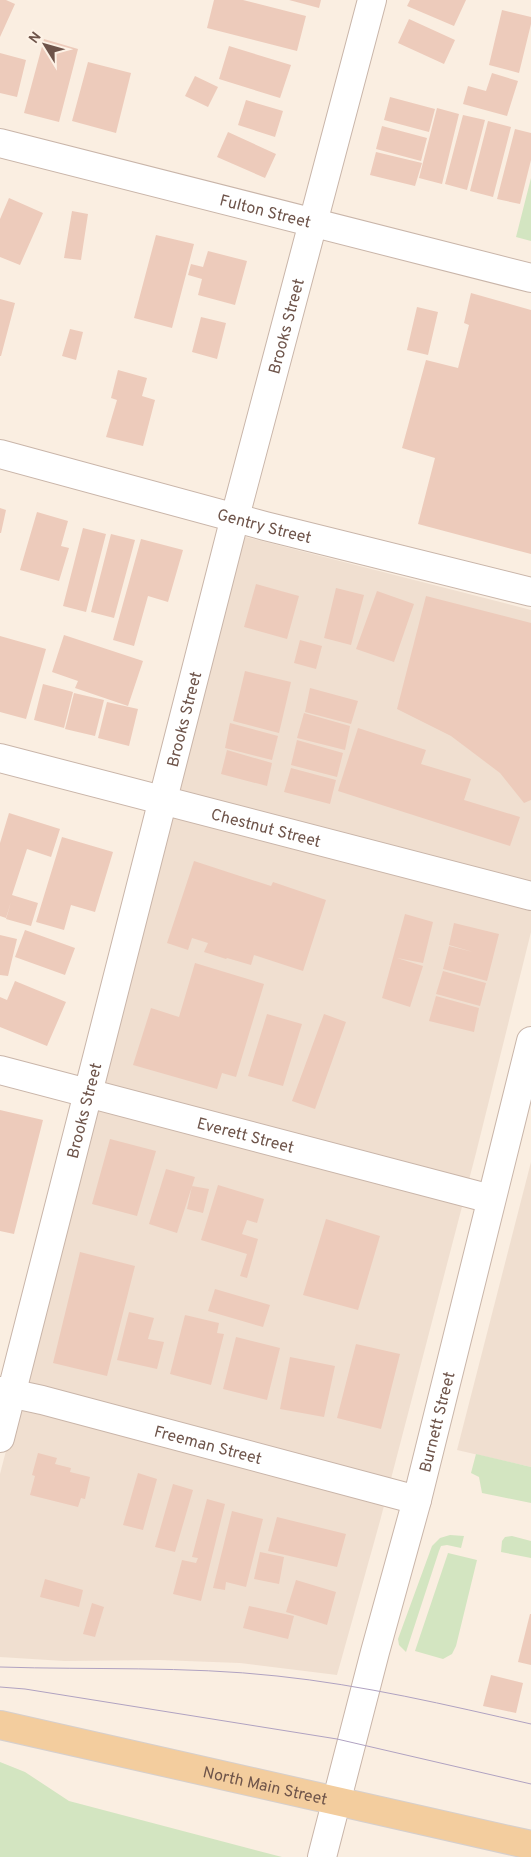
<svg xmlns="http://www.w3.org/2000/svg" width="531" height="1857" font-family="Overpass,sans-serif">
<rect width="100%" height="100%" fill="#faeee1"/>
<!-- residential -->
<path fill="#f0dfd0" d="M242,536L531,610V932L476,1153L380,1521L337,1675L240,1663L159,1660L64,1661L0,1657V1474Z
M531,1162V1467L457,1450Z"/>
<!-- green -->
<path fill="#d3e5c1" d="M531,178V241L516,237Z
M476,1454L531,1467V1503L482,1493L479,1477L471,1473Z
M450,1535L464,1536L461,1548L447,1545L441,1546L439,1551L406,1652L399,1645L398,1639L432,1546L440,1538Z
M512,1536L531,1541V1558L501,1552L502,1541L505,1537Z
M448,1553L477,1560L456,1646L452,1654L443,1659L415,1651Z
M0,1762L25,1772L69,1801L282,1857H0Z"/>
<!-- building -->
<path fill="#edcbbb" d="M0,0H6L15,4L0,37Z
M214,0H243L306,16L297,51L207,28Z
M289,0H321L319,8Z
M410,0H466L454,26L407,6Z
M502,10L531,17V24L519,73L489,65Z
M409,19L455,40L444,64L398,43Z
M44,39L78,49L59,122L24,113Z
M229,46L291,65L280,98L219,79Z
M0,53L26,60L17,97L0,93Z
M88,62L131,73L116,133L72,121Z
M492,73L518,81L507,116L463,104L468,86L486,91Z
M195,76L218,87L208,107L185,96Z
M390,97L435,109L429,132L384,120Z
M246,100L283,111L275,137L238,125Z
M437,108L459,114L442,184L419,178Z
M463,115L485,120L467,190L445,184Z
M488,121L511,127L493,197L470,191Z
M382,126L427,138L421,161L376,149Z
M515,129L531,133V160L520,204L497,199Z
M228,132L276,154L265,178L217,157Z
M376,152L422,163L415,186L370,175Z
M9,198L43,213L20,265L0,257V219Z
M72,211L88,214L81,260L64,258Z
M156,235L194,244L172,328L134,318Z
M208,251L247,261L235,305L198,295L202,279L188,275L191,264L203,267Z
M471,293L531,310V554L418,524L435,458L402,448L426,360L458,368L469,325L464,323Z
M0,299L15,303L1,356H0Z
M417,307L438,312L428,355L407,350Z
M201,317L226,323L217,359L192,352Z
M70,329L83,332L76,360L62,356Z
M118,370L147,378L142,396L155,400L143,446L106,437L117,400L111,398Z
M0,508L6,510L1,533H0Z
M37,512L68,521L61,546L69,548L59,581L20,570Z
M83,528L106,534L86,612L63,606Z
M111,534L135,540L114,618L91,612Z
M141,539L183,550L168,602L148,596L134,646L113,640Z
M256,584L299,596L287,639L244,627Z
M336,588L364,595L351,645L324,638Z
M377,591L414,604L394,662L356,649Z
M426,596L531,623V800L524,803L500,773L451,736L397,709Z
M64,635L143,661L128,706L75,688L78,681L52,672Z
M0,636L46,649L26,719L0,712Z
M300,640L322,646L316,669L294,663Z
M245,671L291,682L279,733L233,721Z
M43,684L73,692L64,728L34,720Z
M310,688L358,701L351,724L305,712Z
M74,693L104,700L95,736L65,729Z
M107,702L138,709L129,746L98,738Z
M304,713L350,726L345,750L297,738Z
M230,723L278,736L272,760L225,748Z
M358,728L426,750L421,764L471,779L464,800L520,817L510,846L338,791Z
M297,740L343,753L337,777L291,765Z
M227,750L272,763L267,786L221,774Z
M291,768L336,780L330,804L284,792Z
M9,813L60,829L51,857L27,849L12,895L38,903L31,926L6,919L11,902L6,918L0,916V843Z
M62,837L113,852L95,912L71,905L64,930L36,922Z
M194,861L271,886L273,882L326,900L303,971L254,955L251,965L227,958L226,959L204,952L208,943L192,938L188,950L167,943Z
M405,914L433,922L423,963L397,958L423,966L410,1007L382,998Z
M454,923L499,934L487,981L443,969L449,946L473,952L449,945Z
M25,930L75,948L65,975L15,957Z
M0,935L17,939L8,976L0,975Z
M195,963L264,984L236,1077L222,1073L217,1089L133,1065L151,1008L179,1017Z
M443,971L486,983L480,1006L436,994Z
M15,981L66,1002L47,1046L0,1027V997L7,1000Z
M436,996L479,1008L474,1032L429,1021Z
M267,1014L302,1024L283,1086L248,1076Z
M324,1014L346,1022L315,1109L292,1101Z
M0,1110L43,1120L14,1234L0,1231Z
M110,1139L156,1151L137,1216L92,1204Z
M166,1169L195,1177L177,1233L149,1224Z
M218,1185L264,1199L257,1223L247,1220L242,1234L258,1239L247,1278L240,1276L247,1254L201,1240Z
M192,1186L209,1189L203,1213L187,1209Z
M326,1219L380,1236L358,1310L303,1295Z
M80,1252L135,1266L107,1376L53,1363Z
M215,1289L270,1305L263,1327L208,1311Z
M129,1312L154,1318L148,1339L164,1342L157,1369L117,1360Z
M185,1315L219,1323L217,1333L224,1334L211,1385L170,1374Z
M236,1337L280,1348L267,1400L223,1389Z
M356,1344L400,1354L381,1429L337,1418Z
M290,1357L335,1366L324,1417L280,1409Z
M38,1453L57,1458L55,1464L71,1468L70,1472L90,1477L85,1499L81,1498L78,1507L30,1495L35,1476L32,1475Z
M138,1473L157,1479L143,1530L123,1525Z
M173,1484L193,1490L175,1552L155,1547Z
M207,1499L225,1504L201,1601L173,1594L182,1560L196,1563L198,1558L192,1557Z
M232,1511L263,1519L246,1587L226,1582L225,1590L213,1588Z
M277,1517L346,1534L337,1567L268,1551Z
M260,1552L284,1557L279,1584L254,1579Z
M45,1579L83,1590L79,1607L40,1597Z
M296,1580L336,1592L327,1625L286,1612Z
M92,1603L104,1607L95,1637L83,1634Z
M249,1606L294,1616L288,1639L243,1628Z
M530,1614H531V1665L518,1662Z
M491,1675L523,1683L516,1713L483,1706Z"/>
<g fill="none" stroke-linecap="round" stroke-linejoin="round">
<defs>
<g id="minor">
<path id="s1" d="M0,143L531,278"/>
<path id="s2" d="M0,454L265,526L531,592"/>
<path id="s3" d="M0,758L531,896"/>
<path id="s4" d="M0,1070L491,1199"/>
<path id="s5" d="M0,1391L42,1400L417,1500"/>
<path id="s6" d="M0,1438L235,517L372,0"/>
<path id="s7" d="M322,1857L375,1652L417,1500L531,1041"/>
</g>
<g id="major">
<path id="s8" d="M0,1725L531,1845"/>
</g>
</defs>
<!-- minor casing -->
<use href="#minor" stroke="#c9b5a9" stroke-width="30"/>
<!-- major casing -->
<use href="#major" stroke="#d6cfcc" stroke-width="30"/>
<!-- minor -->
<use href="#minor" stroke="#fff" stroke-width="28"/>
<!-- major -->
<use href="#major" stroke="#f3cd9e" stroke-width="28"/>
<!-- tram -->
<path stroke="#b0a2c1" stroke-width="1" d="M0,1667C92,1670 186,1666 277,1676C363,1685 447,1705 531,1724
M0,1687L25,1689L337,1739L531,1784"/>
</g>
<g text-anchor="middle" stroke-width="4" stroke-linejoin="round" paint-order="stroke">
<!-- street labels -->
<g font-size="16" fill="#6e544a" stroke="#fdf2e6">
<text dy="6" stroke="none"><textPath href="#s1" startOffset="274">Fulton Street</textPath></text>
<text dy="6" stroke="none"><textPath href="#s6" startOffset="1148">Brooks Street</textPath></text>
<text dy="6" stroke="none"><textPath href="#s2" startOffset="274">Gentry Street</textPath></text>
<text dy="6" stroke="none"><textPath href="#s6" startOffset="742">Brooks Street</textPath></text>
<text dy="6" stroke="none"><textPath href="#s3" startOffset="275">Chestnut Street</textPath></text>
<text dy="6" stroke="none"><textPath href="#s6" startOffset="338">Brooks Street</textPath></text>
<text dy="6" stroke="none"><textPath href="#s4" startOffset="254">Everett Street</textPath></text>
<text dy="6" stroke="none"><textPath href="#s7" startOffset="450">Burnett Street</textPath></text>
<text dy="6" stroke="none"><textPath href="#s5" startOffset="215">Freeman Street</textPath></text>
<text dy="6" stroke="none"><textPath href="#s8" startOffset="272">North Main Street</textPath></text>
</g>
</g>
<!-- north arrow -->
<g transform="translate(45 45) rotate(307)" stroke="#fdf2e6" stroke-width="4" paint-order="stroke">
<path d="M0-4L9 19L0 12L-9 19Z" fill="#6e544a"/>
<text y="-8" font-size="14" font-weight="bold" text-anchor="middle" fill="#6e544a">N</text>
</g>
</svg>
